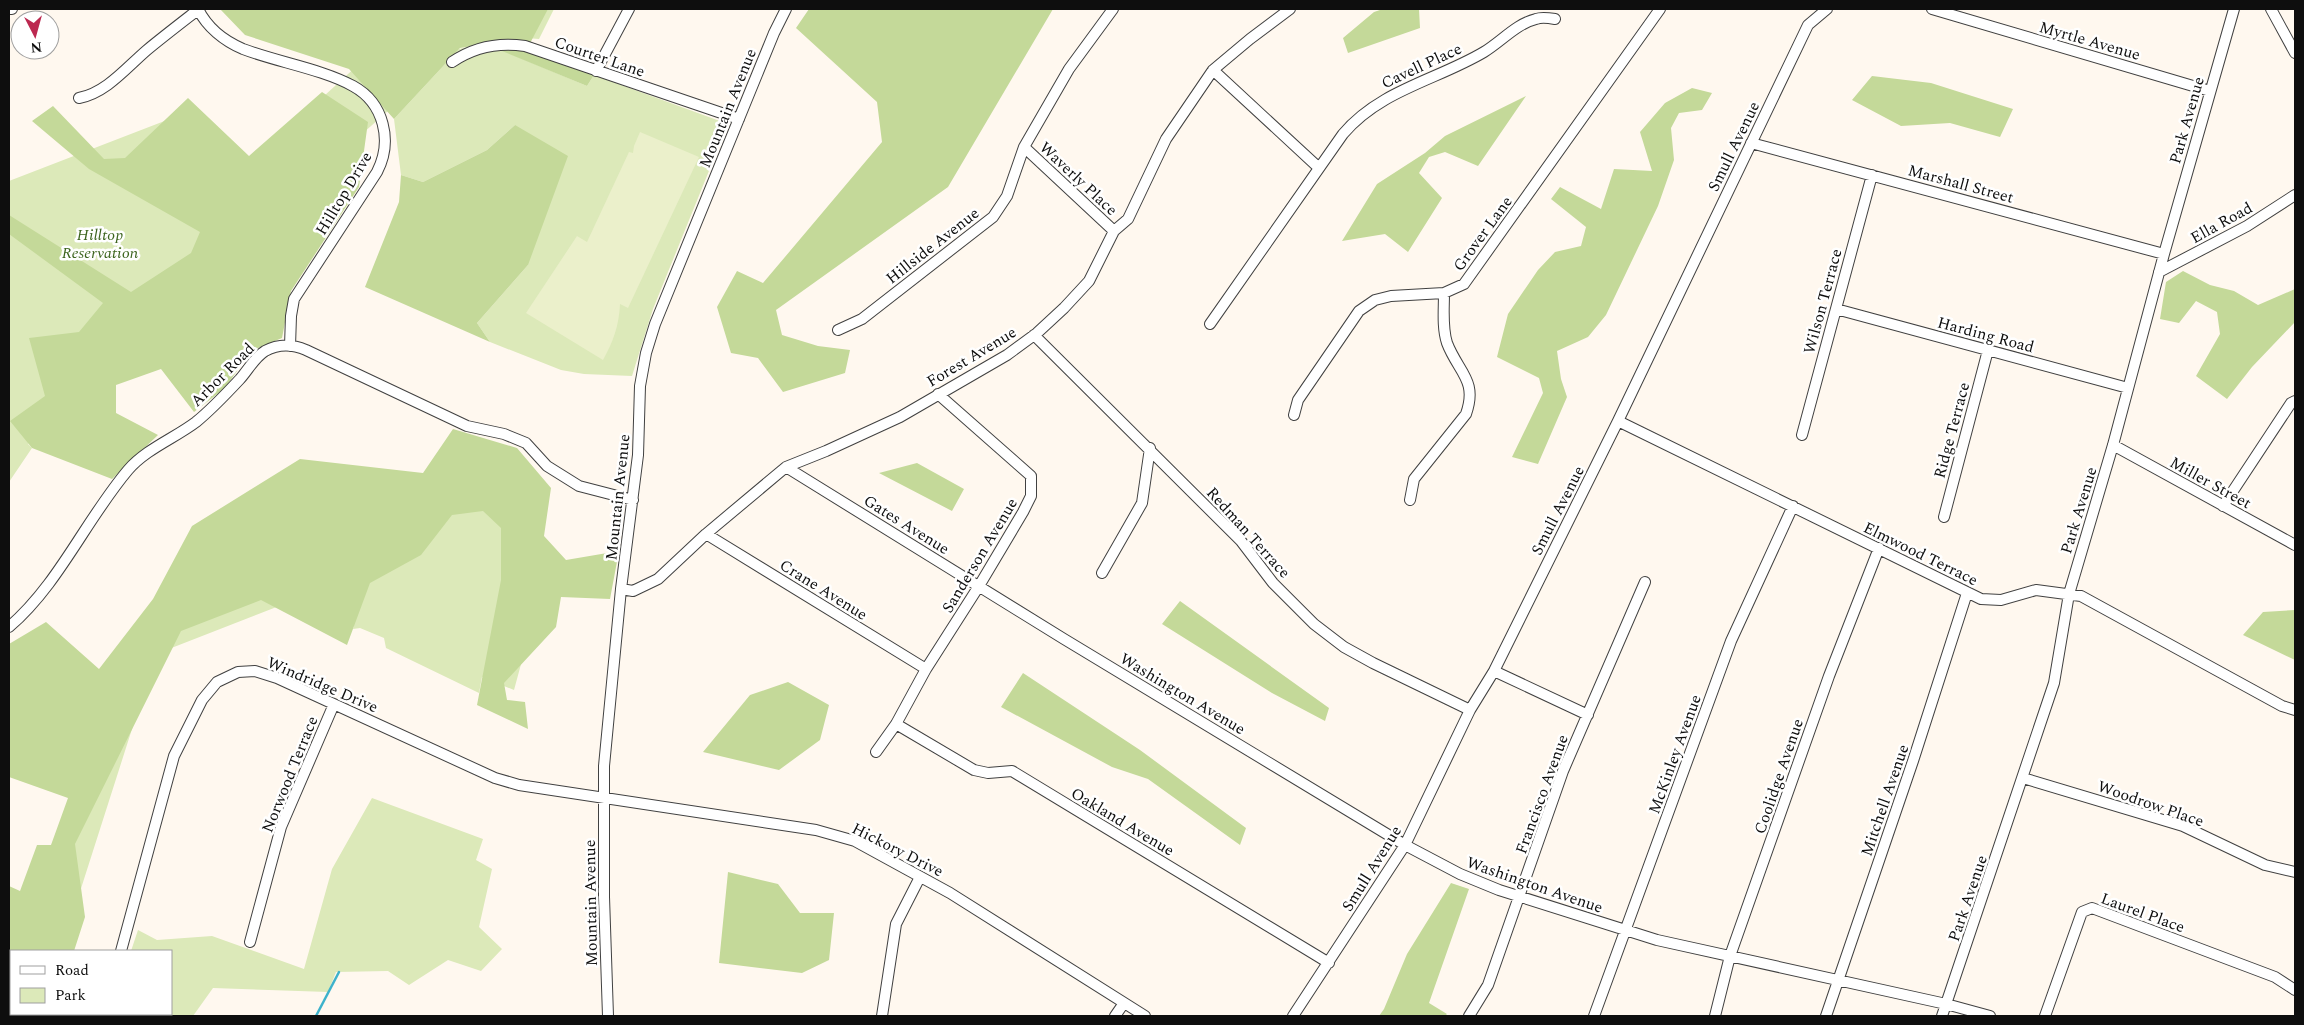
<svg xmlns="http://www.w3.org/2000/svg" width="2304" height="1025" font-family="Spectral,serif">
<rect width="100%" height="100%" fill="#fff8ef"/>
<!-- green -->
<path fill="#dce9b9" d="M241,9H554L539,39L475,34L111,356L28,444L32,448L9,482V181L193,110L243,170L359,64Z
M485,43L587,86L594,75L728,124L653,309L632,376L584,374L561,370L490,342L477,323L528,265L515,125L487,150L423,182L401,175L394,119L459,49Z
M457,439L531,537L552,550L514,690L482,677L479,693L386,648L384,638L360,628L353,629L354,626L292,601L156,654L61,951H11V1014L9,1016V949L135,640L411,497Z
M372,798L483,839L476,860L492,869L479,927L502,949L481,971L448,960L409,985L388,971L336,972L328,992L213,988L193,1016H116L115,1014H171V951H131L138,930L157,940L212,936L304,969L332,869Z"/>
<!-- forest -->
<path fill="#c4d999" d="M220,9H548L527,49L594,75L587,86L485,44L460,48L394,119L349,69L245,35Z
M809,9H1053L948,187L776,310L782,335L818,346L850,350L845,373L783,392L758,358L731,353L717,307L737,271L763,283L882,142L877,102L796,28Z
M1383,9H1419L1420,28L1348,53L1343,38L1374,12Z
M1872,76L1931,83L2013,109L2000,137L1950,123L1901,126L1852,100Z
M1692,88L1712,93L1702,110L1679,113L1671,128L1674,160L1658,206L1606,315L1588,337L1557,351L1561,379L1567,397L1538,464L1512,457L1543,393L1539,378L1497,357L1508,314L1538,270L1555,252L1581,246L1586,227L1551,199L1560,187L1601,209L1614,169L1652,171L1640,132L1665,103Z
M322,92L368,122L359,187L291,291L282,338L251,351L225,388L194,412L161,369L116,385V413L158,435L112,479L32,448L10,421L45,396L29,338L79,332L103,303L9,234V215L131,292L191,253L200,232L89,169L32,121L53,106L104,159L125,158L188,98L249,156Z
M1526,96L1478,166L1445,152L1429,157L1419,173L1442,198L1408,252L1385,234L1342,241L1377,184L1425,153L1445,136Z
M515,125L568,156L528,265L477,323L490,342L365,287L399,202L401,175L423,182L487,150Z
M2183,271L2210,285L2234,291L2258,305L2295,289V322L2252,367L2227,399L2196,376L2220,334L2217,312L2196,301L2179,323L2160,319L2166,282Z
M453,429L517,448L551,488L544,536L566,560L619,551L610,599L561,597L556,627L504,683L507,700L525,702L528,729L477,705L501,580V528L483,511L452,515L421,555L370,583L347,645L261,600L181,631L75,844L85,917L74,951H11V1014H53L52,1016H9V886L20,891L37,845H51L68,798L9,777V644L46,622L99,669L153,599L192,526L300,459L423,473Z
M917,463L964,489L952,511L879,473Z
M1180,601L1329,708L1325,721L1272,693L1162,624Z
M2295,610V660L2243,635L2263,612Z
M1023,673L1140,750L1246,828L1240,845L1148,779L1112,767L1001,707Z
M788,682L829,705L820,740L779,770L703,752L750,695Z
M728,872L778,884L800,913H834L829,960L802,973L719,963Z
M1451,883L1469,889L1429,1003L1447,1014L1445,1016H1379L1384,1009L1407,954Z"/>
<!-- pitch -->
<path fill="#ebf0cb" d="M640,132L699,157L628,308L620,304C619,326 613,342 603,360L526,313L577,236L587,242L629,152L633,153L634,146Z"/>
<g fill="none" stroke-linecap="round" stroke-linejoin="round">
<!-- stream -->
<path stroke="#3db2cb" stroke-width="2.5" d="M316,1016L339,972"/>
<defs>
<path id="minor" d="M9,9H12
M198,9C207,27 224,41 243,49C277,62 322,69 353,86C384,103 393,141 377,172L294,299L291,316L290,346
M1932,9L2210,91
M2271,9L2295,53
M452,62C474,47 498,42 525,46L739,119
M1213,70L1319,168
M596,71L629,9
M79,98C106,93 126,68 147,50C164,36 181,23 199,9
M1751,143L2164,254
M1024,147L1114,231
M2159,272L2247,226L2295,195
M1836,309L2128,388
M1210,324L1343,134C1380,90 1437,80 1484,52C1502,41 1516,24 1536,19C1541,17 1549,18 1555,19
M838,330L862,319L993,217L1007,196L1024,147L1069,69L1113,9
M1034,335L1241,541L1273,583L1314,624L1344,647L1373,663L1470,710
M1294,415L1298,400L1359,311L1375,300L1391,296L1444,293L1464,284L1660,9
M1618,421L1981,599L2001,600L2036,590L2081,596L2282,706L2295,710
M1802,435L1872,175
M2113,445L2295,545
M786,467L1064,639L1405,845L1460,874L1499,890L1657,940L1946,1004L1990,1016
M1410,500L1414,479L1466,414C1478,380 1458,372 1447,343C1442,328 1444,309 1444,293
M2223,506L2291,403L2295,401
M1944,517L1988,350
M706,534L926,669
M1102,573L1142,503L1150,448
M621,589L633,591L658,579L706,534L786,467L826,451L900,417L1007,355L1037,333L1064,308L1089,281L1114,231L1128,219L1166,139L1213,70L1250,39L1290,9
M9,627C59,584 85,521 128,470C146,449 175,438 196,422C212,409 226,394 240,379C248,370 255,357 265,351C278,344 292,344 306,350L467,426L504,434L526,443L547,466L579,486L633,500
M1494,671L1588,715
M896,724L974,770L988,773L1012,771L1329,963
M876,752L896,724L926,669L979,586L1023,512L1031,496V476L938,394
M2023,778L2183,826L2265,865L2295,872
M250,942L281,827L334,704
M121,951L174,756L202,700L217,682L238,672L255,671L277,678L495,778L519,785L816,830L855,841L950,893L1145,1016
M110,1014V1016
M608,1016L604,897V766L621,589L638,455L640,386L646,353L655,324L774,33L786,9
M882,1016L896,924L920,877
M1115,1016L1124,1003
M1293,1016L1405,845L1470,710L1494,671L1618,421L1808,25L1827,9
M1469,1016L1488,985L1563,771L1645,582
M1594,1016L1731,641L1793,506
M1715,1016L1730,956L1829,676L1879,548
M1826,1016L1913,761L1967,593
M1942,1016L2054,683L2069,594L2113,445L2164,254L2234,9
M2045,1016L2082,912L2092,908L2275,977L2295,990"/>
</defs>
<!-- minor casing -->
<use href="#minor" stroke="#414141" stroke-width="12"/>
<!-- minor -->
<use href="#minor" stroke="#fff" stroke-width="10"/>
</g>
<g text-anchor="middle" stroke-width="5" stroke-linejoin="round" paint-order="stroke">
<!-- street labels -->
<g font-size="16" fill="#0e0e0e" stroke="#fff">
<text transform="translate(2090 40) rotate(16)" y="6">Myrtle Avenue</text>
<text transform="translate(600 56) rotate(19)" y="6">Courter Lane</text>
<text transform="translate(1421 65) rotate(-25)" y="6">Cavell Place</text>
<text transform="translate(727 108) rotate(-68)" y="6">Mountain Avenue</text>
<text transform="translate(2186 120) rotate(-74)" y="6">Park Avenue</text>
<text transform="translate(1733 146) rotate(-64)" y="6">Smull Avenue</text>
<text transform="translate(1079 178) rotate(43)" y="6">Waverly Place</text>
<text transform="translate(1961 183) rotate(15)" y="6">Marshall Street</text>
<text transform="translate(343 193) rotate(-59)" y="6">Hilltop Drive</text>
<text transform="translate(2221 222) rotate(-29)" y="6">Ella Road</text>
<text transform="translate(1482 233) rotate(-54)" y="6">Grover Lane</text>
<text transform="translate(932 245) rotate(-38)" y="6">Hillside Avenue</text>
<text transform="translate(1822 301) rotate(-75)" y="6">Wilson Terrace</text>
<text transform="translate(1986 334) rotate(15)" y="6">Harding Road</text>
<text transform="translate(971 356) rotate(-31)" y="6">Forest Avenue</text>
<text transform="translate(222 374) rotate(-45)" y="6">Arbor Road</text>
<text transform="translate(1951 430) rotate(-75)" y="6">Ridge Terrace</text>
<text transform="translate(2211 482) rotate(29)" y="6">Miller Street</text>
<text transform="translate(617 497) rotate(-84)" y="6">Mountain Avenue</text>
<text transform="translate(1557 510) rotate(-63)" y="6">Smull Avenue</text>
<text transform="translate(2078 510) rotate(-73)" y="6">Park Avenue</text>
<text transform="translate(907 524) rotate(32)" y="6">Gates Avenue</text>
<text transform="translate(1249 532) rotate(48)" y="6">Redman Terrace</text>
<text transform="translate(1921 553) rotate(26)" y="6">Elmwood Terrace</text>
<text transform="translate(979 555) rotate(-59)" y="6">Sanderson Avenue</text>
<text transform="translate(824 589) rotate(32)" y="6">Crane Avenue</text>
<text transform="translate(323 684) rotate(23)" y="6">Windridge Drive</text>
<text transform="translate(1183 693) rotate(31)" y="6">Washington Avenue</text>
<text transform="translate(1674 754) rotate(-70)" y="6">McKinley Avenue</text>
<text transform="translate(289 774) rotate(-68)" y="6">Norwood Terrace</text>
<text transform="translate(1778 776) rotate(-71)" y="6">Coolidge Avenue</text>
<text transform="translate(1541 794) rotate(-70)" y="6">Francisco Avenue</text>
<text transform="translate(1884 800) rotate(-71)" y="6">Mitchell Avenue</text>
<text transform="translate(2151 803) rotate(19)" y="6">Woodrow Place</text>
<text transform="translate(1123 821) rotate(31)" y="6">Oakland Avenue</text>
<text transform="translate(898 849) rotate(27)" y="6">Hickory Drive</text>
<text transform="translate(1371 868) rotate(-58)" y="6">Smull Avenue</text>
<text transform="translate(1535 884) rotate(19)" y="6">Washington Avenue</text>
<text transform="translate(1967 898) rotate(-71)" y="6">Park Avenue</text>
<text transform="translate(590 903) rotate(-91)" y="6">Mountain Avenue</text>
<text transform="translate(2143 912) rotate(20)" y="6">Laurel Place</text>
</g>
<!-- park labels -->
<g font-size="16" font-style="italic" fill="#3d651f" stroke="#fff">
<text x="100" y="240">Hilltop<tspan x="100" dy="18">Reservation</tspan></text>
</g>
</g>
<!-- border -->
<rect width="2304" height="1025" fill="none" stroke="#0e0e0e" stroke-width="20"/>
<!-- legend -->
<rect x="10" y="950" width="162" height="65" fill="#ffffff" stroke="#9f9f9f"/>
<rect x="20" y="966" width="25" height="8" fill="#ffffff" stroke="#9f9f9f"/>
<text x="55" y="975" font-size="15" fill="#0e0e0e">Road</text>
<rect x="20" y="988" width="25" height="15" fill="#dce9b9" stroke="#9f9f9f"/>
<text x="55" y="1000" font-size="15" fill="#0e0e0e">Park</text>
<!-- north arrow -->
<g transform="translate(35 35) rotate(174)"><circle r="24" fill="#ffffff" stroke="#9f9f9f"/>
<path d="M0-4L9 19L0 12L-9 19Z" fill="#bc2850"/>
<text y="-8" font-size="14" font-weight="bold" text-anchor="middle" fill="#0e0e0e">N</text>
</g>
</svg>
